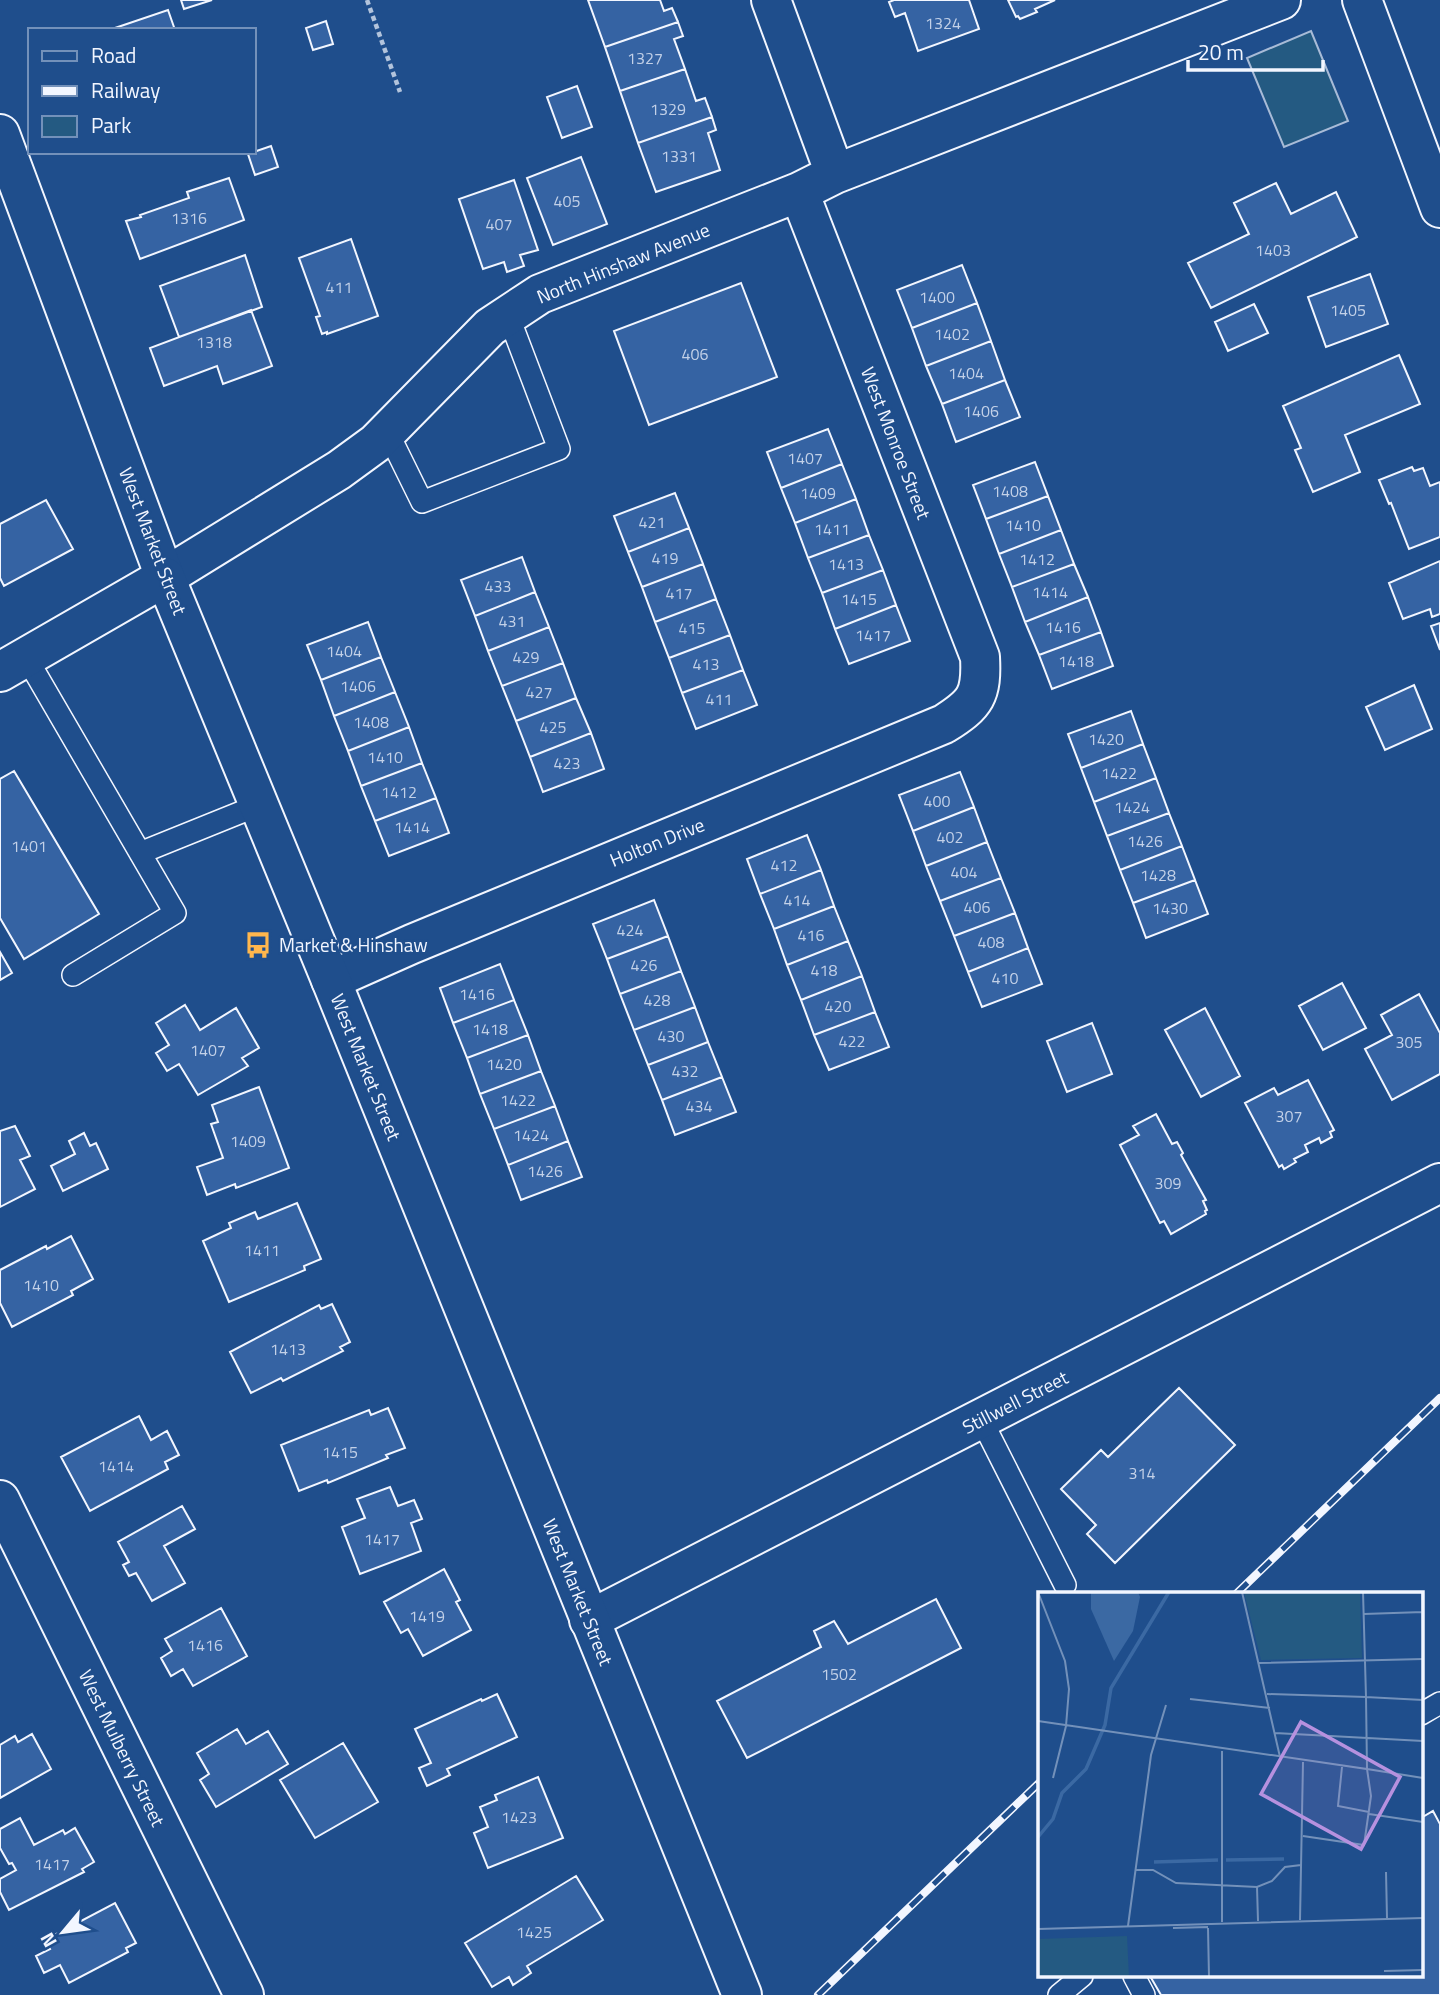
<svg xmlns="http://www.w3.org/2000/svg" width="1440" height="1995" font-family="'Titillium Web',sans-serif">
<rect width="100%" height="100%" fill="#1f4e8c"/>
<!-- green -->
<path fill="#245a82" stroke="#a8bbd7" stroke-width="2" d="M1311,31L1348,121L1284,147L1247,58Z"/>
<!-- building -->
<path fill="#3563a3" stroke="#f2f6ff" stroke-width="2" d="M181,0H212L184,9Z
M588,0H660L664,11L672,8L678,22L605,47Z
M894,0H969L979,29L918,51L905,13L895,17L889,2Z
M1008,0H1055L1035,9L1037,12L1020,19L1018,16L1016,17Z
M168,10L175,30H109Z
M326,21L333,44L313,50L306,28Z
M678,22L683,36L674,39L685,69L620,91L605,47Z
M685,69L696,101L705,98L712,117L638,143L620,91Z
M577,86L592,127L562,138L547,97Z
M712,117L716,130L708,133L720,170L656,192L638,143Z
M271,146L278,167L255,175L248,154Z
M581,157L607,224L553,245L527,178Z
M229,178L244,220L140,259L126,221L141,217L140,215L189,198L187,192Z
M514,180L538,250L520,255L524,266L507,272L504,262L483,269L459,199Z
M1276,183L1291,214L1336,192L1357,237L1211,308L1188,263L1249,234L1234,203Z
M351,239L378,316L327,334V332L322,334L316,317L320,316L299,258Z
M245,255L262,307L179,337L160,286Z
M962,265L977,303L912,328L897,290Z
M1370,274L1388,324L1326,347L1308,297Z
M741,283L777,377L649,425L614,331Z
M977,303L991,341L926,366L912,328Z
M1254,304L1268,333L1228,351L1215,322Z
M251,310L272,366L223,384L217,366L164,386L150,348Z
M991,341L1005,380L942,404L926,366Z
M1399,355L1420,404L1345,435L1360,472L1313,492L1295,450L1301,448L1283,406Z
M1005,380L1020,417L956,442L942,404Z
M828,429L842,464L781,488L767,452Z
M1035,462L1048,496L986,519L973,485Z
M842,464L856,499L795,523L781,488Z
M1412,467L1414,471L1423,468L1430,486L1440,482V537L1409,549L1391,503L1389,504L1379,480Z
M675,493L689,528L628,552L614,516Z
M1048,496L1061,530L999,554L986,519Z
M856,499L869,535L808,558L795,523Z
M46,500L73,549L4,586L0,578V524Z
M689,528L703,564L642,587L628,552Z
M1061,530L1074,564L1012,587L999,554Z
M869,535L883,570L822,593L808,558Z
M522,557L535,592L475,616L461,580Z
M1440,561V614L1432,617L1430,609L1403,619L1389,583Z
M703,564L716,599L655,622L642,587Z
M1074,564L1088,597L1025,622L1012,587Z
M883,570L896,605L835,629L822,593Z
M535,592L549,627L488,651L475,616Z
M1088,597L1101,632L1039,655L1025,622Z
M716,599L730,635L669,658L655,622Z
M896,605L910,641L849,664L835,629Z
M368,622L381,657L321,680L307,645Z
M1440,623V650L1431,626Z
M549,627L563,663L502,686L488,651Z
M1101,632L1113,666L1052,689L1039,655Z
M730,635L743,670L682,693L669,658Z
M381,657L395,692L334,716L321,680Z
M563,663L576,698L516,721L502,686Z
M743,670L757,705L696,729L682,693Z
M1414,685L1432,729L1385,750L1366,707Z
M395,692L409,727L348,751L334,716Z
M576,698L591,733L530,757L516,721Z
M1131,711L1143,744L1081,768L1068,734Z
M409,727L422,763L361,786L348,751Z
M591,733L604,769L543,792L530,757Z
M1143,744L1156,778L1094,802L1081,768Z
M422,763L436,798L375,821L361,786Z
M14,771L99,914L24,959L0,918V779Z
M960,772L974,807L913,831L899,795Z
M1156,778L1169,813L1107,836L1094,802Z
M436,798L449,833L389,856L375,821Z
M974,807L987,842L926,866L913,831Z
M1169,813L1182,846L1120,870L1107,836Z
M807,835L821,870L760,894L747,859Z
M987,842L1001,878L940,901L926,866Z
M1182,846L1195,880L1133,903L1120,870Z
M821,870L834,906L774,929L760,894Z
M1001,878L1015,913L954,936L940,901Z
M1195,880L1208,914L1146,938L1133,903Z
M654,900L668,936L607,959L593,924Z
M834,906L848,941L787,965L774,929Z
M1015,913L1028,948L968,972L954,936Z
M668,936L681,971L620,994L607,959Z
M848,941L862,976L801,1000L787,965Z
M1028,948L1042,984L982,1007L968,972Z
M0,952L12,973L0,980Z
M500,964L514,1000L453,1023L440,988Z
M681,971L695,1007L634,1030L620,994Z
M862,976L875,1012L814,1035L801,1000Z
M1342,983L1366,1028L1323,1050L1299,1006Z
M1419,994L1440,1033V1074L1392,1100L1365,1049L1392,1035L1381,1015Z
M514,1000L528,1035L467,1058L453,1023Z
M185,1005L200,1030L236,1008L259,1048L242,1058L248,1066L198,1095L179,1064L167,1071L156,1053L169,1045L156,1023Z
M695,1007L708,1042L648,1065L634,1030Z
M1205,1008L1240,1076L1201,1097L1165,1030Z
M875,1012L889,1047L829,1070L814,1035Z
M1092,1023L1112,1074L1067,1092L1047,1041Z
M528,1035L541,1071L480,1094L467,1058Z
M708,1042L722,1077L662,1100L648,1065Z
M541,1071L555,1106L494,1129L480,1094Z
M722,1077L736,1112L675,1135L662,1100Z
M1308,1080L1334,1130L1330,1132L1332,1137L1321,1143L1319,1138L1305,1145L1308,1152L1294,1159L1296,1162L1284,1169L1282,1165L1279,1167L1245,1103L1274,1088L1278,1095Z
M259,1087L289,1168L236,1188L235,1184L207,1195L197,1167L223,1158L211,1124L218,1122L212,1105Z
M555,1106L568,1141L508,1165L494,1129Z
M1156,1114L1172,1144L1177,1142L1183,1153L1181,1155L1206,1200L1203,1201L1207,1210L1205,1211L1206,1214L1171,1234L1164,1221L1160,1223L1120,1145L1139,1135L1133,1126Z
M15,1126L30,1156L20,1160L35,1189L0,1207V1131Z
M84,1133L90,1146L96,1143L108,1169L63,1191L51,1166L75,1154L69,1141Z
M568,1141L582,1177L521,1200L508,1165Z
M297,1203L321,1259L304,1266L305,1270L229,1302L203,1241L231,1228L229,1223L255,1212L258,1219Z
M71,1236L93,1279L71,1291L73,1295L12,1327L0,1303V1270L46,1246L47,1249Z
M332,1304L350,1342L340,1347L343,1351L283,1381L281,1378L251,1393L230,1352L319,1305L321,1309Z
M1179,1388L1235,1445L1115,1563L1087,1534L1096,1525L1061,1489L1101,1450L1108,1457Z
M388,1408L405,1448L386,1455L388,1458L328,1483L327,1480L299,1491L281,1445L369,1410L371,1415Z
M139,1416L151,1440L167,1431L179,1455L165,1462L168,1469L90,1511L61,1457Z
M390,1487L398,1506L414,1500L422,1519L411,1523L421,1551L360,1574L342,1527L365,1518L357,1499Z
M182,1506L195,1529L164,1546L185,1583L152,1601L136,1573L129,1576L123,1565L129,1562L118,1542Z
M444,1569L460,1600L456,1602L471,1630L423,1656L408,1629L401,1633L384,1602Z
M936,1599L961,1648L747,1758L717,1701L821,1647L814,1631L834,1621L848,1644Z
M221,1608L247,1656L193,1686L183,1669L171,1676L161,1658L172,1651L165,1639Z
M497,1694L517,1737L447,1769L450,1775L427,1786L419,1768L431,1763L415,1729L481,1699L482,1701Z
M237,1729L246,1744L268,1731L288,1764L216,1807L200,1780L209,1774L197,1753Z
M32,1734L51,1769L0,1798V1745L15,1736L18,1742Z
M343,1743L378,1802L315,1838L280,1780Z
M538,1777L563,1838L488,1868L474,1833L488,1827L480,1807L497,1800L495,1795Z
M1433,1811L1440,1824V1995H1161L1150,1976H1421V1818Z
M20,1818L34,1845L63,1830L65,1834L75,1828L94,1862L82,1869L84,1872L9,1910L0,1892V1879L16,1870L12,1863L9,1864L0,1848V1829Z
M576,1876L603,1920L527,1966L531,1973L513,1985L509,1977L492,1987L465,1943Z
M115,1903L136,1943L126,1948L128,1952L69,1983L60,1965L44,1973L36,1956L50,1949L45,1940Z"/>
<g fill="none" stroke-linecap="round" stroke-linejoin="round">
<defs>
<path id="lane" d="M388,433L422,502L559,449L508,315
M26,657L175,913L73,975
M140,853L259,805
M981,1419L1065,1585
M1421,1714L1440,1703
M1134,1976L1144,1995
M1059,1995L1082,1976"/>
<path id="street" d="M771,0L835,174
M1362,0L1440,208
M165,577L339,470L376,443L490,327L540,294L799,192L835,174L1281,0
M331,980L412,944L944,724C976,704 982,695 980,657L799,192
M0,1500L244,1995
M589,1620L1440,1183"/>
<path id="secondary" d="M0,134L165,577"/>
<path id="primary" d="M0,672L165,577L331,980L742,1995"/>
</defs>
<!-- lane casing -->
<use href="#lane" stroke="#f2f6ff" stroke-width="24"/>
<!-- street casing -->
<use href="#street" stroke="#f2f6ff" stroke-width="42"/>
<!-- secondary casing -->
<use href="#secondary" stroke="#f2f6ff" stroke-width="42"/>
<!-- primary casing -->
<use href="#primary" stroke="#f2f6ff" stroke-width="42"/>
<!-- path -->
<path stroke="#b3c4dc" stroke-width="4.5" stroke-dasharray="5 3.5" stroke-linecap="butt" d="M367,0L400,92"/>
<!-- lane -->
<use href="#lane" stroke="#1f4e8c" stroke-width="21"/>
<!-- street -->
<use href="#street" stroke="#1f4e8c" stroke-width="38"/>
<!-- secondary -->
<use href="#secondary" stroke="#1f4e8c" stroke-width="38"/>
<!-- primary -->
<use href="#primary" stroke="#1f4e8c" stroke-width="38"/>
<defs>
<path id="rail" d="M1236,1594L1440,1398
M818,1995L1039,1783"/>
</defs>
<!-- rail casing -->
<use href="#rail" stroke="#f2f6ff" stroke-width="8"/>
<!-- rail -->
<use href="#rail" stroke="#1f4e8c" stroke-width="5" stroke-dasharray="16" stroke-linecap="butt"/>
</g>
<!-- icons -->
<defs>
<symbol id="bus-bare" viewBox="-9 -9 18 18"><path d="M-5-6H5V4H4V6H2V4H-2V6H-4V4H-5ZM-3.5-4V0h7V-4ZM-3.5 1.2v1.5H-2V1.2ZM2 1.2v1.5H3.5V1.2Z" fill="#ffb74d" stroke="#1f4e8c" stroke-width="2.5" paint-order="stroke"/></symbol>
</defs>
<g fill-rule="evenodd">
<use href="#bus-bare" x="239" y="926" width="38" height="38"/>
</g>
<g text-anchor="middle" stroke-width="5" stroke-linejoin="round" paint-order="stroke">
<!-- number labels -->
<g font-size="16" fill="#c3d1e8">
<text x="943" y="29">1324</text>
<text x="645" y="64">1327</text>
<text x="668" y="115">1329</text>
<text x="679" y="162">1331</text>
<text x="567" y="207">405</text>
<text x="189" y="224">1316</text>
<text x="499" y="230">407</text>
<text x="1273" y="256">1403</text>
<text x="339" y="293">411</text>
<text x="937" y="303">1400</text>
<text x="1348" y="316">1405</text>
<text x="952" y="340">1402</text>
<text x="214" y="348">1318</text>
<text x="695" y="360">406</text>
<text x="966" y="379">1404</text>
<text x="981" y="417">1406</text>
<text x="805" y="464">1407</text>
<text x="1010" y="497">1408</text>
<text x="818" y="499">1409</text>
<text x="652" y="528">421</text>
<text x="1023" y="531">1410</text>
<text x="832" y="535">1411</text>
<text x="665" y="564">419</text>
<text x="1037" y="565">1412</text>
<text x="846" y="570">1413</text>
<text x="498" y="592">433</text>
<text x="1050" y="598">1414</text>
<text x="679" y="599">417</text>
<text x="859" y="605">1415</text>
<text x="512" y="627">431</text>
<text x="1063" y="633">1416</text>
<text x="692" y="634">415</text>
<text x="873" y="641">1417</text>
<text x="344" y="657">1404</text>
<text x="526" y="663">429</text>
<text x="1076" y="667">1418</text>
<text x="706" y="670">413</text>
<text x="358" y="692">1406</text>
<text x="539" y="698">427</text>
<text x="719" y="705">411</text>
<text x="371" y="728">1408</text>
<text x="553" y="733">425</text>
<text x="1106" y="745">1420</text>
<text x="385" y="763">1410</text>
<text x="567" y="769">423</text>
<text x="1119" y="779">1422</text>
<text x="399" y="798">1412</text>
<text x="937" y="807">400</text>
<text x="1132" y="813">1424</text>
<text x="412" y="833">1414</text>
<text x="950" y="843">402</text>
<text x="1145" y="847">1426</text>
<text x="29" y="852">1401</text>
<text x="784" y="871">412</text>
<text x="964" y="878">404</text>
<text x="1158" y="881">1428</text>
<text x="797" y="906">414</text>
<text x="977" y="913">406</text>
<text x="1170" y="914">1430</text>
<text x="630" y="936">424</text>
<text x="811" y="941">416</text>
<text x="991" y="948">408</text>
<text x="644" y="971">426</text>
<text x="824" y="976">418</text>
<text x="1005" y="984">410</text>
<text x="477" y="1000">1416</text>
<text x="657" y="1006">428</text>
<text x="838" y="1012">420</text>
<text x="490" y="1035">1418</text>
<text x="671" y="1042">430</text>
<text x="852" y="1047">422</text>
<text x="1409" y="1048">305</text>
<text x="208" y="1056">1407</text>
<text x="504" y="1070">1420</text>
<text x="685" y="1077">432</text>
<text x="518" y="1106">1422</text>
<text x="699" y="1112">434</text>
<text x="1289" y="1122">307</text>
<text x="531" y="1141">1424</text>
<text x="248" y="1147">1409</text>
<text x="545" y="1177">1426</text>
<text x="1168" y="1189">309</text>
<text x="262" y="1256">1411</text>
<text x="41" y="1291">1410</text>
<text x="288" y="1355">1413</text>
<text x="340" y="1458">1415</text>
<text x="116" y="1472">1414</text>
<text x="1142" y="1479">314</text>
<text x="382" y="1545">1417</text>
<text x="427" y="1622">1419</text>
<text x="205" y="1651">1416</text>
<text x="839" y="1680">1502</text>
<text x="519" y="1823">1423</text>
<text x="52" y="1870">1417</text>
<text x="534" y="1938">1425</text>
</g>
<!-- street labels -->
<g font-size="19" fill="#f2f6ff" stroke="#1f4e8c">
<text transform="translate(623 263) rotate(-22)" y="7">North Hinshaw Avenue</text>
<text transform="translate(896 443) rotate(69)" y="7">West Monroe Street</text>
<text transform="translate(153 541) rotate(69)" y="7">West Market Street</text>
<text transform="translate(657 842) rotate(-22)" y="7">Holton Drive</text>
<text transform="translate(366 1067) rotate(68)" y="7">West Market Street</text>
<text transform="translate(1015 1402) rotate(-27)" y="7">Stillwell Street</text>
<text transform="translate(578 1592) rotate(68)" y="7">West Market Street</text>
<text transform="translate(122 1748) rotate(64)" y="7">West Mulberry Street</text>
</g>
<!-- poi labels -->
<g font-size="19" fill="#f2f6ff" stroke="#1f4e8c" text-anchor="start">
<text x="279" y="952">Market &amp; Hinshaw</text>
</g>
</g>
<!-- overview -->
<g transform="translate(1038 1592)">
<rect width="385" height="385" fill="#1f4e8c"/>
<path d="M206,0H322L324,66L223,68ZM89,344L91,385H0V347Z" fill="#245a82"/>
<path d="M53,0H100L102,5L95,39L76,69L53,17Z" fill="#3b69a3"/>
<path fill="none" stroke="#3b69a3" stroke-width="3.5" d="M0,245L15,227L24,201L48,177L67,133L73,96L131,0M188,268L246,267M116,270L180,268"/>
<path fill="none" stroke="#7391ba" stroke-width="2" d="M0,0L27,69L31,97L28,134M204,0L242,165M384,0L385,45M326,22L385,20M221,71L385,67M229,102L328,105L325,0M152,107L232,116M0,129L329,177L328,105L385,108M237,141L385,149M184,159V330M304,175L300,214L331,220M15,186L28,134M331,222L385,230M265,244L326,253L333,204L329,177L385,186M97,278H115L138,291L219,295L234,289L247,275L263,273M348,280L349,326M219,295L220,329M262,328L265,170M90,334L113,163L128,113M135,336L170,335M170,336L171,385M0,337L385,326M346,379L385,378"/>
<path fill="#b691df" fill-opacity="0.15" stroke="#b691df" stroke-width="3.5" d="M263,130L362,185L323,257L223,202Z"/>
<rect width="385" height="385" fill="none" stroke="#f2f6ff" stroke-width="3.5"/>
</g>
<!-- legend -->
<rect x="28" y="28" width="228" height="126" fill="#1f4e8c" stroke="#7391ba" stroke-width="2"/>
<rect x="42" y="51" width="35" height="10" fill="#1f4e8c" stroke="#7391ba" stroke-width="2"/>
<text x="91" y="63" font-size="21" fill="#f2f6ff">Road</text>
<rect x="42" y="86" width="35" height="10" fill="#f2f6ff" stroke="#7391ba" stroke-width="2"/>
<text x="91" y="98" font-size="21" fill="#f2f6ff">Railway</text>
<rect x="42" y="116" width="35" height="21" fill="#245a82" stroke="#7391ba" stroke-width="2"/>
<text x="91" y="133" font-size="21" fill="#f2f6ff">Park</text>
<!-- north arrow -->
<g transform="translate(63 1932) rotate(241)" stroke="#1f4e8c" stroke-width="5" paint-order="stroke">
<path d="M0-5L12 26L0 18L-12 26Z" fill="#f2f6ff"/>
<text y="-10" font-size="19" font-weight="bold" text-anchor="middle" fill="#f2f6ff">N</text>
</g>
<!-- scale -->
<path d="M1188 60v10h135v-10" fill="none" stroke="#f2f6ff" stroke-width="3.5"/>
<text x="1198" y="60" font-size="21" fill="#f2f6ff" stroke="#1f4e8c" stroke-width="5" paint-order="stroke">20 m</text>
</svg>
